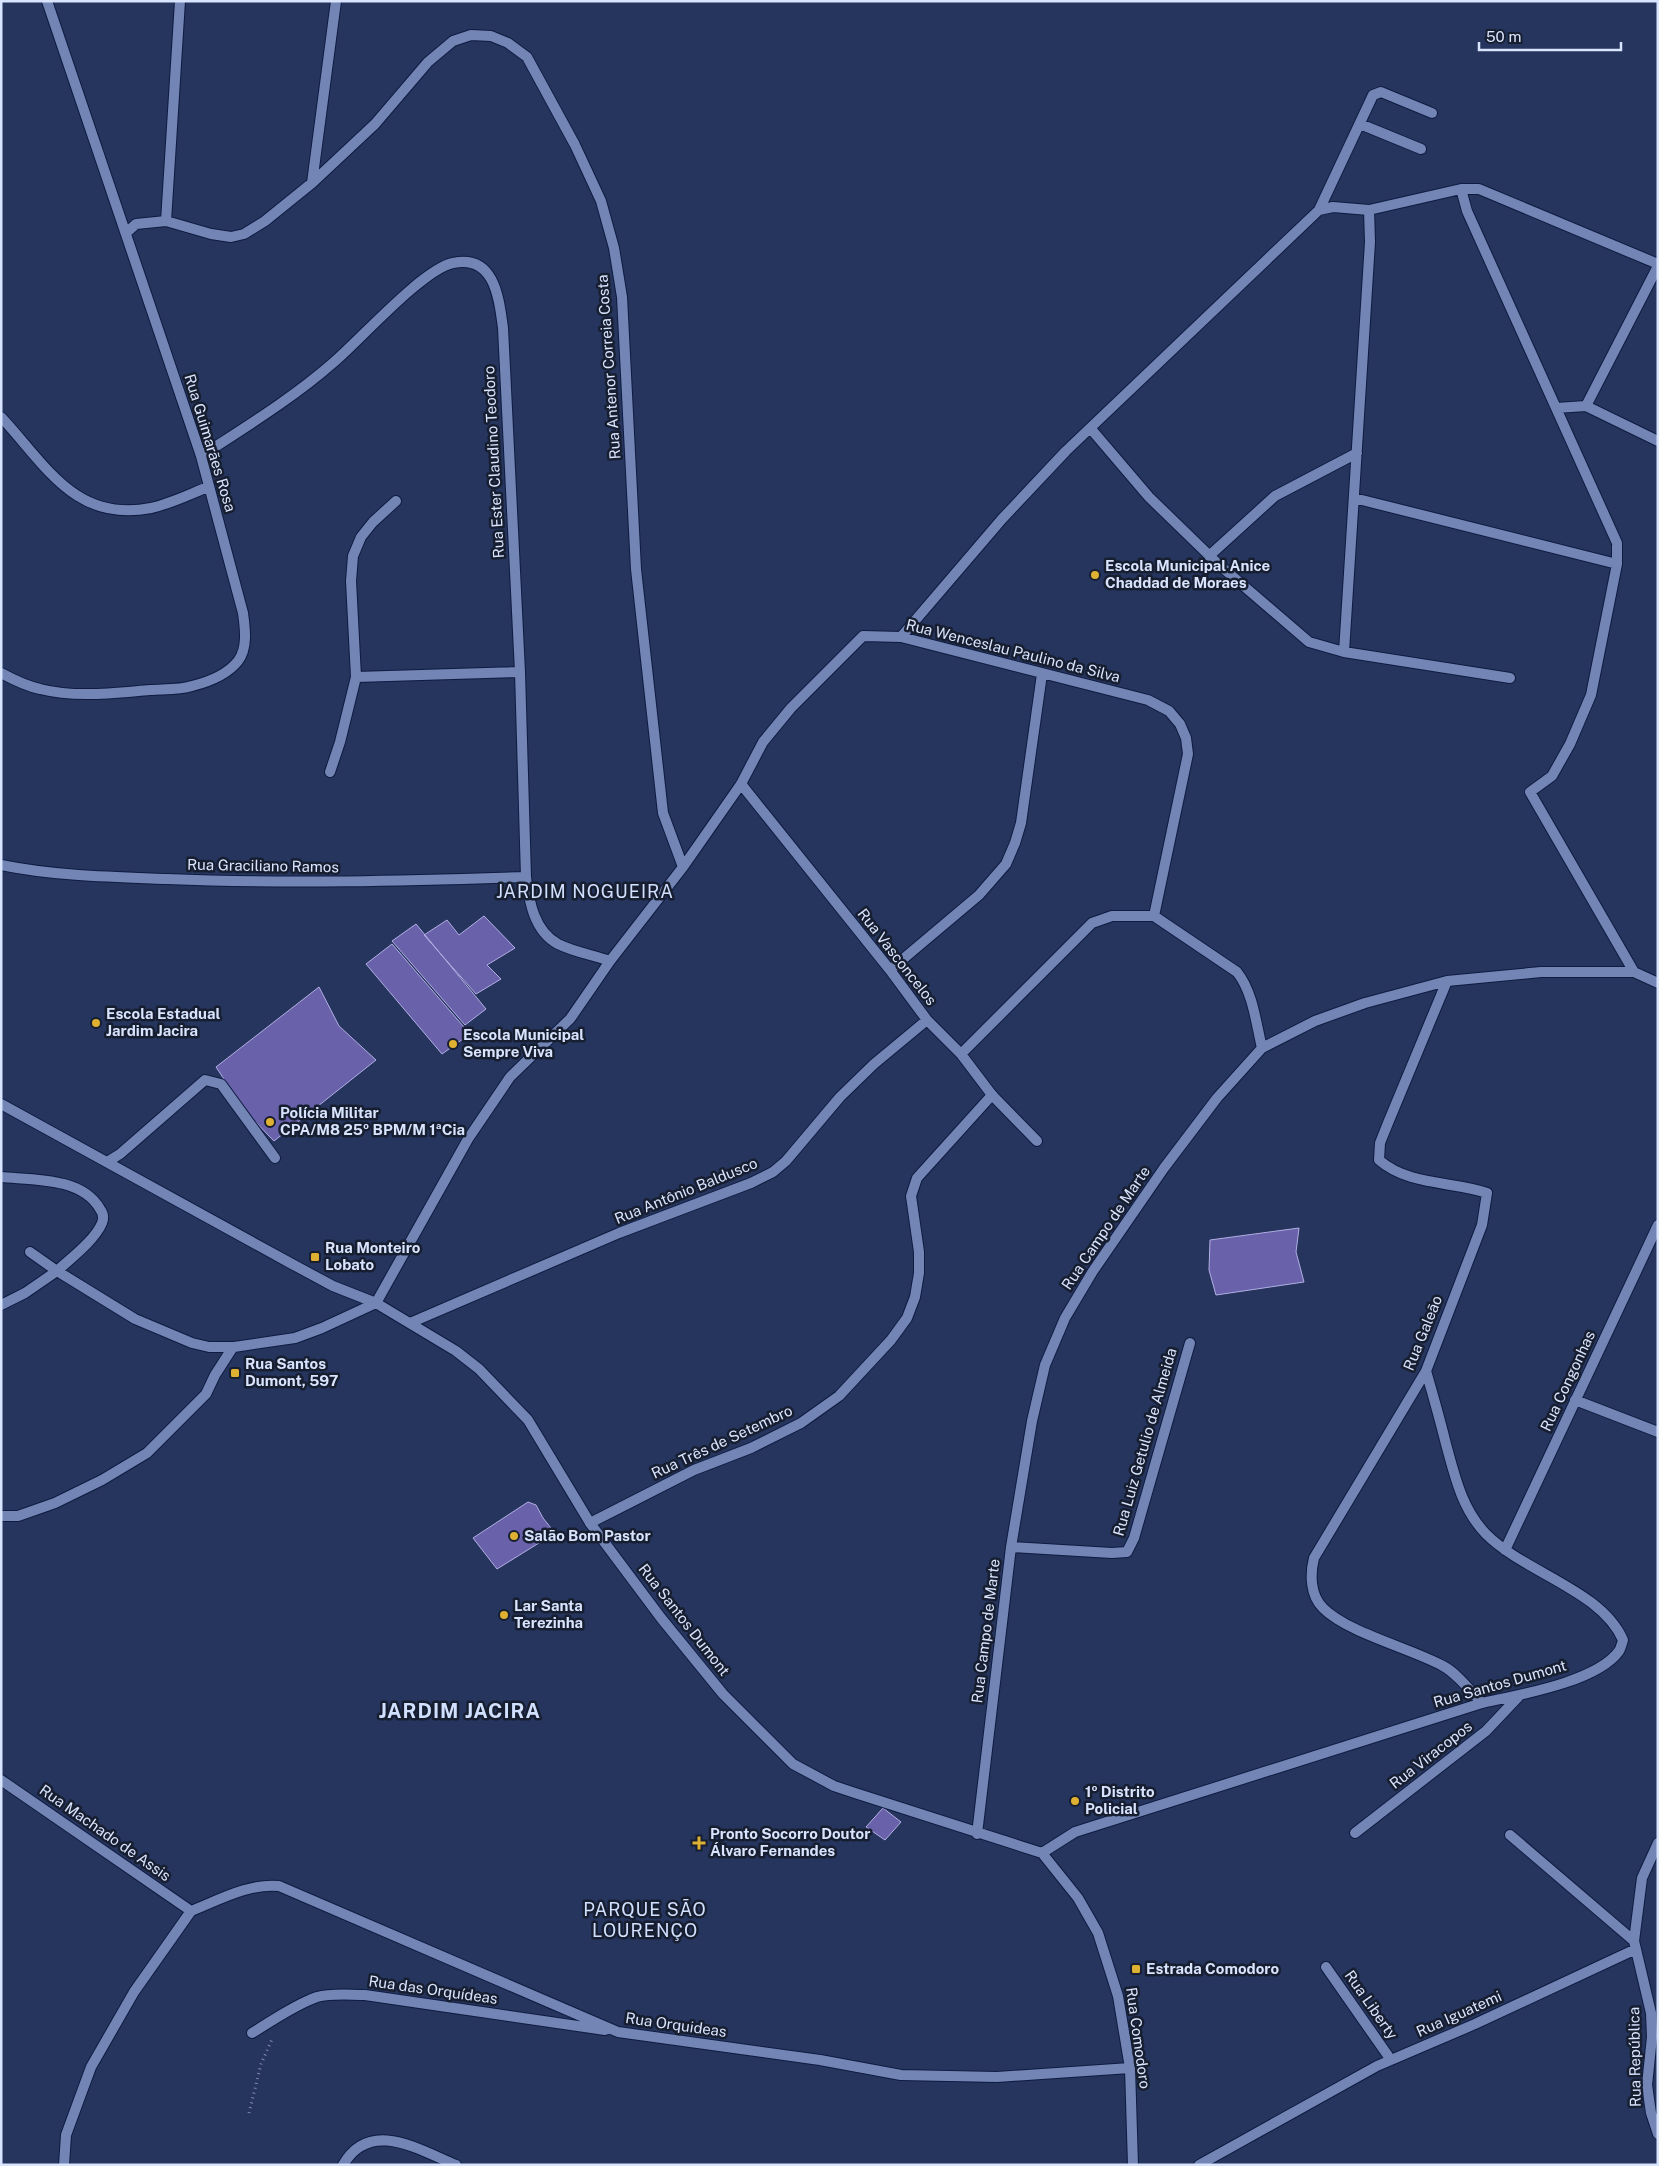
<svg xmlns="http://www.w3.org/2000/svg" width="1659" height="2166" font-family="'Public Sans',sans-serif">
<rect width="100%" height="100%" fill="#26355e"/>
<!-- building -->
<path fill="#6961a9" stroke="#b2afe4" d="M484,916L515,948L487,965L501,979L476,994L424,935L447,920L459,935Z
M416,924L486,1009L465,1025L392,941Z
M392,944L470,1034L442,1054L366,964Z
M319,987L339,1026L376,1060L274,1141L245,1111L216,1067Z
M1299,1228L1296,1252L1304,1282L1216,1295L1209,1270L1210,1240Z
M528,1502L536,1505L543,1518L555,1533L497,1569L473,1538Z
M883,1808L901,1822L885,1840L866,1827Z"/>
<g fill="none" stroke-linecap="round" stroke-linejoin="round">
<defs>
<path id="service" d="M107,1162L120,1154L205,1080L221,1084L275,1158
M30,1252L57,1271
M590,1523L694,1470L751,1448L801,1423L839,1396L891,1340L907,1318L915,1297L919,1273V1252L911,1196L917,1178L992,1095"/>
<path id="minor" d="M1360,124L1421,149
M312,183L336,1
M1461,189L1467,211L1617,543V564L1591,695L1570,744L1552,776L1530,792L1634,972
M1319,210L1373,95L1381,92L1432,113
M166,221L211,234L231,237L244,234L265,221L312,183L375,124L428,62L453,41L471,35L491,36L508,43L527,57L575,145L601,201L614,248L622,297L636,569L663,813L683,867
M126,233L136,224L166,221L180,1
M1586,406L1658,266
M1556,408L1586,406L1658,441
M1,417C46,465 75,523 151,508C170,504 190,494 208,487
M1091,429L1149,497L1217,563L1309,642L1344,652L1510,678
M201,456C247,426 293,398 334,362C361,339 423,269 453,263C495,254 499,299 503,328L520,672L526,877C529,901 534,931 558,944C574,952 593,955 610,961
M1354,498L1617,564
M1209,556L1275,496L1357,453
M901,637L1002,519L1066,451L1319,210L1333,207L1369,210L1461,189H1479L1658,264
M1344,652L1370,242L1369,210
M1,673C14,680 26,686 40,689C76,698 113,693 150,690C164,689 179,690 192,686C208,682 227,675 238,661C248,648 245,628 243,613L201,456L47,1
M356,677L520,672
M330,772L340,742L356,677L351,581L353,556L361,537L373,522L396,501
M741,784L890,970L927,1020L961,1054L992,1095L1037,1141
M1,865C55,876 112,877 167,879C287,884 406,881 526,877
M1154,916L1237,972C1253,992 1256,1023 1262,1048
M890,970L979,895L1006,864L1015,843L1021,823L1042,674
M1447,981L1388,1123L1380,1143L1379,1160C1409,1186 1452,1181 1487,1193L1482,1225L1426,1371L1314,1558C1310,1574 1310,1595 1323,1608C1348,1633 1410,1648 1443,1666C1458,1674 1470,1691 1482,1703
M961,1054L1092,923L1112,916H1154
M1,1104L292,1264L333,1286L376,1303L456,1351L479,1369L528,1420L590,1523L661,1618L723,1694L793,1764L834,1786L855,1793L1042,1853L1078,1898L1098,1933L1118,1996L1130,2068L1133,2165
M1,1177C33,1180 82,1177 100,1209C103,1213 104,1218 102,1223C95,1240 71,1258 57,1271
M376,1303L468,1139L510,1077L570,1019L610,961L683,867L741,784L763,742L791,708L863,636L901,637L1148,700L1169,711L1180,724L1186,738L1188,754L1154,916
M1,1305L25,1293L57,1271L135,1319L192,1343L209,1347H234L295,1338L322,1328L376,1303
M410,1323L619,1233L751,1183L773,1172L786,1161L840,1097L874,1064L927,1020
M1575,1400L1658,1432
M1,1516H18L55,1503L102,1480L147,1453L206,1394L215,1375L233,1347
M1011,1547L1112,1553L1127,1552L1134,1538L1190,1343
M1505,1550L1658,1225
M1,1780L191,1911
M1355,1833L1486,1731L1520,1695
M977,1834L1011,1547L1032,1421L1045,1365L1065,1318L1093,1271L1164,1168L1217,1098L1262,1048L1315,1021L1365,1003L1447,981L1541,972H1634L1658,983
M1510,1835L1634,1941
M1658,1843L1642,1878L1634,1941L1651,2013L1652,2037L1647,2085L1651,2113L1658,2134
M1042,1853L1075,1832L1482,1703C1518,1695 1597,1682 1619,1651C1621,1648 1622,1643 1623,1640C1601,1590 1525,1573 1486,1534C1462,1509 1455,1477 1446,1444C1440,1420 1433,1395 1426,1371
M191,1911C219,1900 249,1883 279,1886L618,2032L820,2060L901,2075L997,2077L1130,2068
M1326,1967L1391,2060
M252,2033C272,2021 294,2005 317,1997C332,1993 349,1995 365,1995L605,2030
M64,2165L66,2135L91,2067L134,1992L191,1911
M343,2165C370,2118 419,2150 456,2165
M1199,2165L1377,2066L1475,2024L1636,1949"/>
</defs>
<!-- service casing -->
<use href="#service" stroke="#0f1b41" stroke-width="12"/>
<!-- minor casing -->
<use href="#minor" stroke="#0f1b41" stroke-width="12"/>
<!-- path -->
<path stroke="#7e8bad" stroke-width="3" stroke-dasharray="1 4" stroke-linecap="butt" d="M249,2113L261,2064L273,2037"/>
<!-- service -->
<use href="#service" stroke="#7285b4" stroke-width="10"/>
<!-- minor -->
<use href="#minor" stroke="#7285b4" stroke-width="10"/>
</g>
<!-- markers -->
<g fill="#dfb133" stroke="#161e30" stroke-width="2">
<circle cx="1095" cy="575" r="5"/>
<circle cx="96" cy="1023" r="5"/>
<circle cx="453" cy="1044" r="5"/>
<circle cx="270" cy="1122" r="5"/>
<rect x="310" y="1252" width="10" height="10" rx="2.5"/>
<rect x="230" y="1368" width="10" height="10" rx="2.5"/>
<circle cx="514" cy="1536" r="5"/>
<circle cx="504" cy="1615" r="5"/>
<circle cx="1075" cy="1801" r="5"/>
<path d="M696.5 1835.5h5v5h5v5h-5v5h-5v-5h-5v-5h5z"/>
<rect x="1131" y="1964" width="10" height="10" rx="2.5"/>
</g>
<g text-anchor="middle" stroke-width="5" stroke-linejoin="round" paint-order="stroke">
<!-- street labels -->
<g font-size="15" fill="#d9e4fe" stroke="#161e30">
<text transform="translate(609 367) rotate(-94)" y="5">Rua Antenor Correia Costa</text>
<text transform="translate(210 443) rotate(73)" y="5">Rua Guimarães Rosa</text>
<text transform="translate(494 462) rotate(-93)" y="5">Rua Ester Claudino Teodoro</text>
<text transform="translate(1013 651) rotate(14)" y="5">Rua Wenceslau Paulino da Silva</text>
<text transform="translate(263 866) rotate(1)" y="5">Rua Graciliano Ramos</text>
<text transform="translate(897 957) rotate(52)" y="5">Rua Vasconcelos</text>
<text transform="translate(686 1191) rotate(-22)" y="5">Rua Antônio Baldusco</text>
<text transform="translate(1106 1228) rotate(-56)" y="5">Rua Campo de Marte</text>
<text transform="translate(1423 1333) rotate(-68)" y="5">Rua Galeão</text>
<text transform="translate(1568 1381) rotate(-65)" y="5">Rua Congonhas</text>
<text transform="translate(722 1442) rotate(-25)" y="5">Rua Três de Setembro</text>
<text transform="translate(1145 1442) rotate(-74)" y="5">Rua Luiz Getulio de Almeida</text>
<text transform="translate(684 1620) rotate(52)" y="5">Rua Santos Dumont</text>
<text transform="translate(986 1631) rotate(-83)" y="5">Rua Campo de Marte</text>
<text transform="translate(1500 1684) rotate(-16)" y="5">Rua Santos Dumont</text>
<text transform="translate(1431 1755) rotate(-38)" y="5">Rua Viracopos</text>
<text transform="translate(105 1833) rotate(35)" y="5">Rua Machado de Assis</text>
<text transform="translate(433 1990) rotate(8)" y="5">Rua das Orquídeas</text>
<text transform="translate(1371 2005) rotate(55)" y="5">Rua Liberty</text>
<text transform="translate(1459 2014) rotate(-24)" y="5">Rua Iguatemi</text>
<text transform="translate(676 2025) rotate(8)" y="5">Rua Orquideas</text>
<text transform="translate(1138 2038) rotate(82)" y="5">Rua Comodoro</text>
<text transform="translate(1635 2057) rotate(-91)" y="5">Rua República</text>
</g>
<!-- poi labels -->
<g font-size="15" font-weight="bold" fill="#d9e4fe" stroke="#161e30" text-anchor="start">
<text x="1105" y="571">Escola Municipal Anice<tspan x="1105" dy="17">Chaddad de Moraes</tspan></text>
<text x="106" y="1019">Escola Estadual<tspan x="106" dy="17">Jardim Jacira</tspan></text>
<text x="463" y="1040">Escola Municipal<tspan x="463" dy="17">Sempre Viva</tspan></text>
<text x="280" y="1118">Polícia Militar<tspan x="280" dy="17">CPA/M8 25º BPM/M 1ªCia</tspan></text>
<text x="325" y="1253">Rua Monteiro<tspan x="325" dy="17">Lobato</tspan></text>
<text x="245" y="1369">Rua Santos<tspan x="245" dy="17">Dumont, 597</tspan></text>
<text x="524" y="1541">Salão Bom Pastor</text>
<text x="514" y="1611">Lar Santa<tspan x="514" dy="17">Terezinha</tspan></text>
<text x="1085" y="1797">1º Distrito<tspan x="1085" dy="17">Policial</tspan></text>
<text x="710" y="1839">Pronto Socorro Doutor<tspan x="710" dy="17">Álvaro Fernandes</tspan></text>
<text x="1146" y="1974">Estrada Comodoro</text>
</g>
<!-- quarter labels -->
<g font-size="18" letter-spacing="1" fill="#d2e0ff" stroke="#161e30">
<text x="585" y="898">JARDIM NOGUEIRA</text>
<text x="645" y="1916">PARQUE SÃO<tspan x="645" dy="21">LOURENÇO</tspan></text>
</g>
<!-- district labels -->
<g font-size="20" font-weight="bold" letter-spacing="1" fill="#d2e0ff" stroke="#161e30">
<text x="460" y="1718">JARDIM JACIRA</text>
</g>
</g>
<!-- border -->
<rect width="1659" height="2166" fill="none" stroke="#d9e4fe" stroke-width="5"/>
<!-- scale -->
<path d="M1479 42v8h142v-8" fill="none" stroke="#d9e4fe" stroke-width="2.5"/>
<text x="1486" y="42" font-size="15" fill="#d9e4fe" stroke="#161e30" stroke-width="4" paint-order="stroke">50 m</text>
</svg>
